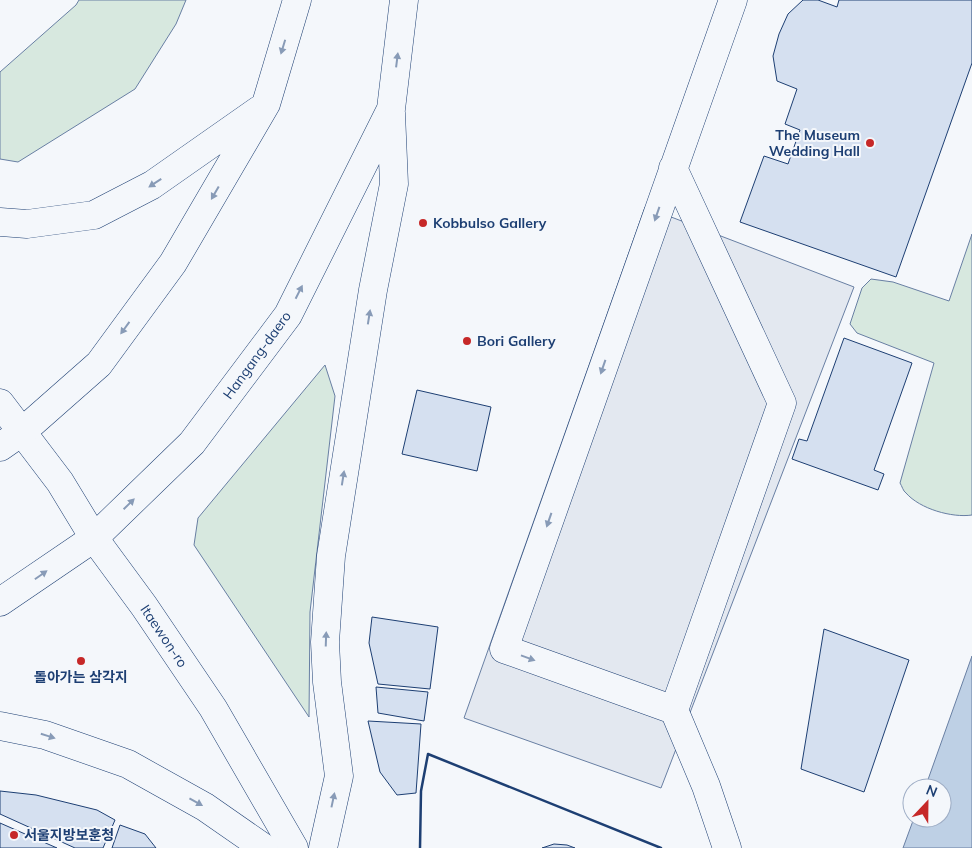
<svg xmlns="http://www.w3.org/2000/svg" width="972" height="848" font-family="Mulish,'Noto Sans KR',sans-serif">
<rect width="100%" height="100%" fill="#f4f7fb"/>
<!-- green -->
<path fill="#d7e8df" stroke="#687fa3" d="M79,0H186L176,24L135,89L18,162L0,159V72L76,5Z
M972,234V515C952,518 920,509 906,493C903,491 902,486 900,483L934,363L857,333L850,324L862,288L871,279L893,282L949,301Z
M325,365L335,396L310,612L309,717L194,545L198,518Z"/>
<!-- parking -->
<path fill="#e3e8f0" stroke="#687fa3" d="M645,207L854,287L661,788L464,718Z"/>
<!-- water -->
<path fill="#bed0e5" stroke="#687fa3" d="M972,656V848H903L914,818H942V788H925Z"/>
<!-- building -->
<path fill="#d5e0f0" stroke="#1d3f73" d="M803,0H818L837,7L839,0H972V63L896,277L740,222L764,156L788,164L800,130L785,124L797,89L777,81L773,56L779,34L788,14Z
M844,338L912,363L874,470L884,474L878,490L792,459L799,439L807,441Z
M417,390L491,407L477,471L402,454Z
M372,617L438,627L430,689L378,684L369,643Z
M824,629L909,660L864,792L801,769Z
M376,687L428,692L424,721L378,713Z
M368,721L421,724L416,793L397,795L380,772Z
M0,791L36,795L97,810L115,820L103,848H75L0,814Z
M0,823L57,848H0Z
M120,825L145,834L156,848H112Z
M554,844L567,845L575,848H542Z"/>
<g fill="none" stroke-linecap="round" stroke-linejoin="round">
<defs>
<path id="minor" d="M673,168L782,403L674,710L504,649L733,0
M674,710L706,786L727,848"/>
<path id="secondary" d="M0,403L60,482L94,538L144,606L213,708L294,848"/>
<path id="primary" d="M0,222L27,224L94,215L152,185L259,110
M0,447L23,431L99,364L173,263L266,104L297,0
M0,602L94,538L192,443L288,315L391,109L404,0
M0,726L45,735L128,764L205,807L264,848
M323,848L339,776L327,682L325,642L331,556L373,290L394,184L391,113"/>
</defs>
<!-- minor casing -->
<use href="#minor" stroke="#1d3f73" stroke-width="29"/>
<!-- secondary casing -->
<use href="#secondary" stroke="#1d3f73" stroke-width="29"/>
<!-- primary casing -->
<use href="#primary" stroke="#1d3f73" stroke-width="29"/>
<!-- minor -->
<use href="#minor" stroke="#f4f7fb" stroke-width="28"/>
<!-- secondary -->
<use href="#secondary" stroke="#f4f7fb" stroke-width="28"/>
<!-- primary -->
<use href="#primary" stroke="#f4f7fb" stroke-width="28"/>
<!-- wall -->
<path stroke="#1d3f73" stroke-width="2.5" d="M420,848L421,791L428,754L661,848"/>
</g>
<!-- one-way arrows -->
<defs><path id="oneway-solid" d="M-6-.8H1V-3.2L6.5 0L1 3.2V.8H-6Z" transform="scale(1.25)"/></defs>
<g fill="#889bb7">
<use href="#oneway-solid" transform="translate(283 47) rotate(107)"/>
<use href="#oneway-solid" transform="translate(397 60) rotate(-83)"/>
<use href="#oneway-solid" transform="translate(155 183) rotate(147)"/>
<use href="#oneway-solid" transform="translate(215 193) rotate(120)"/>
<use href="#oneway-solid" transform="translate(657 214) rotate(109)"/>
<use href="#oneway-solid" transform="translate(299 292) rotate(-63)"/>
<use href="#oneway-solid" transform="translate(369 317) rotate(-81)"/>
<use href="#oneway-solid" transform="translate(125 328) rotate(126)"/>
<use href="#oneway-solid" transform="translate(603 367) rotate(109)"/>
<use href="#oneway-solid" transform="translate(343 478) rotate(-81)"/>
<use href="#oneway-solid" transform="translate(129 504) rotate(-44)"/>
<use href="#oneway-solid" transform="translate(549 520) rotate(109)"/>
<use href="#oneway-solid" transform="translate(41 575) rotate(-35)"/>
<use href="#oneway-solid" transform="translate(326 639) rotate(-88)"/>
<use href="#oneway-solid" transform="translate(528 658) rotate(20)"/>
<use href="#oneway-solid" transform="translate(48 736) rotate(17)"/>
<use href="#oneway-solid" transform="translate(333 800) rotate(-78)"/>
<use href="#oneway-solid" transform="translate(196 802) rotate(29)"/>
</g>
<!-- markers -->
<g fill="#c62828" stroke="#f4f7fb" stroke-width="2">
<circle cx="870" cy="143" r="5"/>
<circle cx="423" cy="223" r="5"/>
<circle cx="467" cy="341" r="5"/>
<circle cx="81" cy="661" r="5"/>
<circle cx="14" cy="835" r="5"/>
</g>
<g text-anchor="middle" stroke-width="4" stroke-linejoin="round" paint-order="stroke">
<!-- poi labels -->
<g font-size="14" font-weight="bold" fill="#1d3f73" stroke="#f4f7fb" text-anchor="start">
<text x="860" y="140" text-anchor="end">The Museum<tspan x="860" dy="16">Wedding Hall</tspan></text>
<text x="433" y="228">Kobbulso Gallery</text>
<text x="477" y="346">Bori Gallery</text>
<text x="81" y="682" text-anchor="middle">돌아가는 삼각지</text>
<text x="24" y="840">서울지방보훈청</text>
</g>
<!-- street labels -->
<g font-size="14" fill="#1d3f73" stroke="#f4f7fb">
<text transform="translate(257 355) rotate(-54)" y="5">Hangang-daero</text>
<text transform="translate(164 636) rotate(56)" y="5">Itaewon-ro</text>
</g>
</g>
<!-- north arrow -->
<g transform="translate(927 803) rotate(22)"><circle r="24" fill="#f4f7fb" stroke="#9eadc5"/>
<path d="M0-4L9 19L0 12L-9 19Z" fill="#c62828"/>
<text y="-8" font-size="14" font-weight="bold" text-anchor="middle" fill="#1d3f73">N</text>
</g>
</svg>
